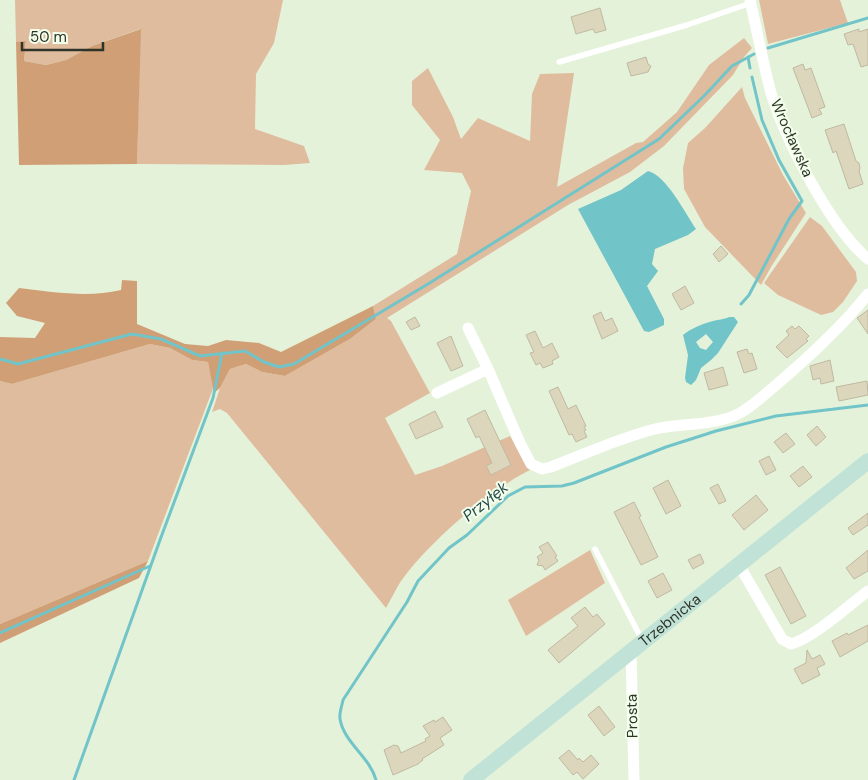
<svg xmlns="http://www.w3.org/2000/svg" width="868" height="780" font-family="'DM Sans',sans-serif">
<rect width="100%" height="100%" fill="#e5f2da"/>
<!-- green -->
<path fill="#e0bc9f" d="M15,0H283L274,43L256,74L255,129L304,146L310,163L284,165L137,164L140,29L92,46L66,60L46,65L24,61L26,42H16Z
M759,0H840L848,23L768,44Z
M744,38L752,48L744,57L733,75L664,146L630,172L568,205L387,318L391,321L430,393L385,418L415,475L442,466L510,436L530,470C488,491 429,542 401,581C396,589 391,599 386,608L227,413L220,409L212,412L220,388L230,369L246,364L262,372L285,376L350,339L376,319L373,306L457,254L471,191L462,173L424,170L440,140L412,105V81L428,68L453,117L461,139L478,118L530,141L532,94L540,74L574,73L557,187L636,143L643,142L677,112L709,65Z
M742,87L745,98L783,175L806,213L771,267L761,285L705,227L684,189L683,168L688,143L705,128Z
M810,217L822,226L856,272L857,281L843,302L833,312L821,315L778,295L764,283Z
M150,344L170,348L192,360L208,362L214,386L148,561L0,624V381L12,384Z
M590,550L605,583L526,636L508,600Z"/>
<!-- forest -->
<path fill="#d09f75" d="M141,29L137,164L19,165L16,42L26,41L24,61L46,65L66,60L92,46Z
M122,280L137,281V324L185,344L208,346L226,340L259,343L281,352L373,306L376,319L350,339L285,376L262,372L246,364L230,369L220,388L214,393L208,362L192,360L170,348L150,344L12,384L0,381V337L35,338L45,323L17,316L6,303L19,288C53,292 88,298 121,290Z
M148,561L139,578L0,643V624Z"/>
<!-- water -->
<path fill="#71c4c8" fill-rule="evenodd" d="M648,171C666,175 685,213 696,229L688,235L655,249L652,264L658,271L647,286L664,319V325L649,332L644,331L578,209L621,190Z
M729,317H734L738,322L718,353L711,360L701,368L696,380L691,385L686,382L685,378L688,355L683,335C690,329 704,323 713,321C719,319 723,320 729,317ZM706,334L713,342L706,350L700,348L696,342Z"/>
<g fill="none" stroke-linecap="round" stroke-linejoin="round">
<!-- stream -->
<path stroke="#71c4c8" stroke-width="3" d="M768,48L868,18
M748,57L750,68
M741,304L749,295L789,219L802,201L779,160L762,120L752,77
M0,359L18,364L132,334L161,339L200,356L245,351L264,362L279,367L294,364L428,284L659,139L704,96L732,66L754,54
M0,633L150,566
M74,780L160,540L213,398L222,353
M376,780C370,757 344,743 340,719C339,713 342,706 343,700L407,602L418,581L449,548L467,535L508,496L525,487L562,486L574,483L666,447L716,431L776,416L868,405"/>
</g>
<!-- building -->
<path fill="#dcd6bc" stroke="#bfb9a0" d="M600,8L606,30L595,33L593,29L576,34L571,17Z
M859,29V32L868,29V65L861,67L853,44L848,45L844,34Z
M646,57L648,64L651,66L648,72L631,76L627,63Z
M803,64L805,70L811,68L825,107L819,109L822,114L812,118L793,68Z
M844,124L856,161L859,163L860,168L859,171L863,184L849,189L836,151L833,153L825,130Z
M721,246L728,254L719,262L713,254Z
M685,286L694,303L681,310L672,294Z
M868,310V334L857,318Z
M601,312L605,321L612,318L618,331L602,339L593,316Z
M415,317L420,326L411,330L406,322Z
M792,326L795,329L799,326L809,336L806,339L808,341L787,358L776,347L789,335L786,331Z
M535,331L543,348L552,343L559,357L552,361L553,364L543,368L540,363L536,365L530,353L534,352L526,335Z
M451,336L463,366L451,371L437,343Z
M747,349L749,354L752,353L757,369L744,373L737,352Z
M830,360L834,381L821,384L820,378L813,380L810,366Z
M723,367L728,385L709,390L704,373Z
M867,381L868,395L839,401L836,387Z
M558,387L568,409L576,405L586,426L584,427L586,430L584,431L587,437L576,442L572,434L569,435L549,391Z
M485,410L511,465L491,475L486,466L492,463L479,436L476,438L467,419Z
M435,411L443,427L416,439L409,424Z
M817,426L826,437L816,446L807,435Z
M786,433L795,444L783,453L774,442Z
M769,456L776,470L766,475L759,461Z
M803,466L812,477L799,487L790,476Z
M668,480L681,506L666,514L653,488Z
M718,484L726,501L719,504L710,488Z
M756,495L768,510L744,530L732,515Z
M634,502L641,516L639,517L658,557L641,565L614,512Z
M868,513V525L853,535L848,528Z
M548,542L557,556L555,557L558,561L545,570L543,566L537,565L539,560L537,557L543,553L539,547Z
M868,550V571L854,579L846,568Z
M700,554L704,563L693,569L688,560Z
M780,567L806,616L791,624L765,575Z
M663,573L672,590L657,598L648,581Z
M585,607L593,617L597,614L605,624L559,663L548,650L578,626L571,618Z
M868,625V641L840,657L832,641L847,633L848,635Z
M807,650L812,659L820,655L825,664L817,668L820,675L802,684L794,669L806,663Z
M599,706L615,727L604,736L588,715Z
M443,717L452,730L440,738L444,745L422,759L423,760L418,764L393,775L384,750L394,745L398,746L401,753L426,741L425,739L430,736L423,726L434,720L435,722Z
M569,750L578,760L579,758L583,762L591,755L599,764L583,779L577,772L573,775L559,758Z"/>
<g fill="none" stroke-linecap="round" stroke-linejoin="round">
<!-- lane -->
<path stroke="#fff" stroke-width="5.5" d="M559,62L687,25L751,3
M595,549L642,640"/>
<!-- street -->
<path stroke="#fff" stroke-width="11" d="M750,0C757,31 763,63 771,93C786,141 830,227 868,259
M468,328L488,369L520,443L531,464L542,469L551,467C585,454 619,438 655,429C681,423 716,426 740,413C753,406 765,394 776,385C809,357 841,328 868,294
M437,393L488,369
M739,565L782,639L791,644C813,638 848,606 868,591
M631,651L634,780"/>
<!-- secondary -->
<path stroke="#c1e3d7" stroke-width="16" id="s1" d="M471,780L868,461"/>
</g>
<g text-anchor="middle" stroke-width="4" stroke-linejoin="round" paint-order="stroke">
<!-- street labels -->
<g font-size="15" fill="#2e342a" stroke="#f4ffeb">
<text transform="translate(792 138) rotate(66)" y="5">Wrocławska</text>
<text dy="5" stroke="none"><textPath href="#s1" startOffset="255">Trzebnicka</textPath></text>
<text transform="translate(632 716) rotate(-91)" y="5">Prosta</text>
</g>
<!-- water labels -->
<g font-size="16" font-style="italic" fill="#234a4c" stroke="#f4ffeb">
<text transform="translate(485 501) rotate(-39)" y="6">Przyłęk</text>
</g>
</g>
<!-- scale -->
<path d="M22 42v8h81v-8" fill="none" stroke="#2e342a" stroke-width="2.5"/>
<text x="30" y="42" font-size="15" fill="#2e342a" stroke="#f4ffeb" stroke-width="4" paint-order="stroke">50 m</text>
</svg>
